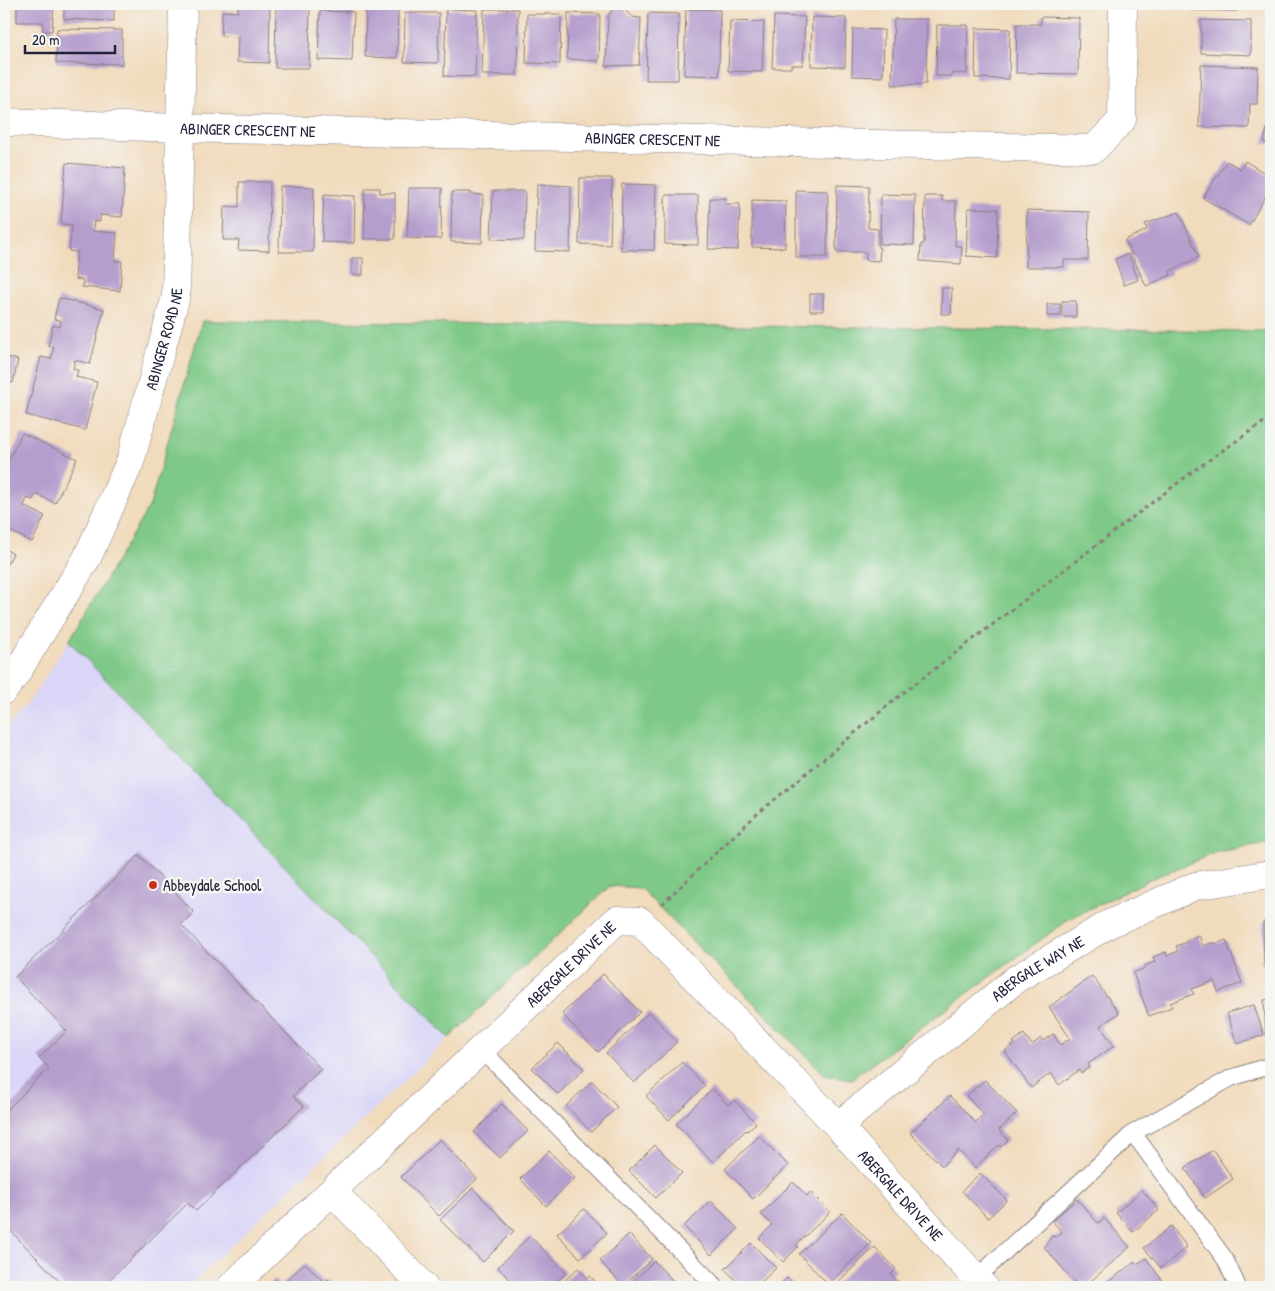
<svg xmlns="http://www.w3.org/2000/svg" width="1275" height="1291" font-family="'Patrick Hand',sans-serif">
<rect width="100%" height="100%" fill="#f6f6f2"/>
<filter id="ink" filterUnits="userSpaceOnUse"><feTurbulence type="fractalNoise" baseFrequency=".02" numOctaves="2"/><feDisplacementMap in="SourceGraphic" scale="10" xChannelSelector="R" yChannelSelector="G"/><feConvolveMatrix kernelMatrix="1 2 1 2 8 2 1 2 1" color-interpolation-filters="sRGB"/></filter>
<filter id="wash" filterUnits="userSpaceOnUse"><feTurbulence type="fractalNoise" baseFrequency=".0096" numOctaves="4" result="noise"/><feDisplacementMap in="SourceGraphic" scale="20" xChannelSelector="R" yChannelSelector="G"/><feGaussianBlur stdDeviation="1.12" result="paint"/><feColorMatrix in="noise" values="0 0 0 0 0 0 0 0 0 0 0 0 0 0 0 0 0 1.4 0 .05"/><feComposite in="paint" operator="in"/></filter>
<g filter="url(#wash)">
<rect width="100%" height="100%" fill="#f1dbbd"/>
<!-- built -->
<path fill="#dad6f7" d="M69,641L449,1038L188,1287H4V732L27,705Z"/>
<!-- green -->
<path fill="#7ec987" stroke="#507661" d="M202,321L1271,331V842L1217,852L1153,878L1069,919L851,1079L825,1075L640,888L610,886L449,1038L69,641L150,505Z"/>
<g id="blocks">
<!-- building -->
<path fill="#b59ecd" d="M17,4H54L52,31H43V22H17Z
M64,4H114V21L64,19Z
M238,4H270L269,63L237,62L238,37L221,36L222,11L238,12Z
M276,4H310L309,68H275Z
M1190,4H1238L1237,11L1190,10Z
M366,9L398,10L397,58L365,57Z
M446,9L477,10L475,77L444,76Z
M484,9H518L517,75H482Z
M613,9H624L632,17L641,18L639,65L606,66L608,16Z
M686,9L720,10L719,76L684,75Z
M320,11L354,12L352,61L318,60Z
M405,13H439L438,63L404,62Z
M568,13L600,14L599,61L567,59Z
M648,13L679,14L678,80H646Z
M527,14H561L560,64L526,63Z
M774,16L805,17L803,65H791V68H772Z
M812,17L846,18L845,67L811,66Z
M1041,17L1079,18L1078,74L1016,73L1017,24H1041Z
M894,19H927L926,84L892,85Z
M1201,20L1251,21V55L1201,53Z
M730,21L764,22L762,72L728,71Z
M937,25H968L967,74L952,73V76H936Z
M976,28L1010,29L1009,79L975,78Z
M57,29L122,30V64L56,63Z
M853,29L884,30L883,77L852,76Z
M1201,65L1258,67L1257,104H1250L1249,128L1199,127Z
M1267,128L1271,129V144L1264,143Z
M1227,161L1241,169L1245,161L1271,177V187L1249,225L1203,198Z
M66,163L125,168L122,217L100,215V222L94,221L93,231L117,233L115,261H122L120,291L82,287L83,280L75,279L77,252L69,251L72,225L61,224Z
M580,178H612L610,245L579,244Z
M239,182H270L269,251L238,250L239,240H223L224,206L239,207Z
M537,184L571,186L570,252L535,251Z
M622,184L656,185L654,250H621Z
M837,185L869,186L868,228L878,229V248H880L879,261L866,260V252H836Z
M280,186L314,187L313,252H279Z
M365,188H380V193H395V239H364Z
M409,188H442L441,239L407,238Z
M796,190L828,191L827,257H796Z
M493,191H525L524,240L491,239Z
M452,192H471V194L483,195L482,243L451,242Z
M324,194L355,196L354,243L322,242Z
M881,194L915,195L914,245L880,244Z
M665,195H698V245L665,244Z
M925,196H942V201H956L955,246H962L961,264L920,261L921,244H924Z
M710,198H726L725,204H740L738,250L708,249Z
M752,200L786,201L785,248L752,247Z
M968,208L998,209L997,258L966,256Z
M1027,210L1089,212L1088,260H1064V267H1026Z
M1179,212L1199,257L1170,271L1171,275L1146,286L1125,240L1147,230L1145,224Z
M1129,254L1138,280L1124,285L1115,259Z
M352,258H363V275H352Z
M942,288H952L951,314H941Z
M810,294H823V311H810Z
M59,298L104,309L90,364L75,360L73,369L78,370L76,377L97,382L85,430L26,415L41,357L51,359L54,347L48,346L53,325L60,327L61,321L54,319Z
M1062,301H1076V317H1062Z
M1047,304H1060V316H1047Z
M4,356L18,360L13,383L4,381Z
M22,433L77,459L55,503L36,494L33,500L27,498L24,506L45,516L32,542L4,528V497L6,492L4,491V470Z
M4,548L13,554L4,569Z
M139,855L194,912L181,925L321,1069L293,1096L304,1106L196,1211L188,1203L102,1287H65L4,1224V1113L49,1068L39,1058L67,1031L15,977Z
M1263,922H1271V967H1264Z
M1199,935L1203,946L1214,942L1215,944L1226,940L1242,983L1218,992L1214,981L1192,989L1194,994L1170,1003L1172,1007L1149,1016L1133,973L1145,968L1144,966L1155,962L1153,957L1166,952L1167,956L1178,951L1176,946L1187,942L1186,940Z
M603,974L640,1012L598,1052L562,1014Z
M1092,976L1119,1013L1100,1026L1114,1046L1088,1064L1090,1067L1081,1073L1079,1070L1059,1085L1051,1073L1031,1088L1005,1051L1015,1044L1013,1042L1024,1034L1032,1045L1041,1038L1043,1041L1053,1034L1061,1045L1070,1038L1049,1007Z
M1271,999V1035H1266L1264,1000Z
M1254,1005L1264,1035L1237,1044L1227,1013Z
M649,1012L677,1042L634,1083L606,1053Z
M558,1043L584,1069L558,1094L532,1068Z
M682,1062L705,1086L669,1120L646,1096Z
M985,1080L1017,1113L999,1130L1008,1140L1000,1147L999,1145L975,1168L958,1150L942,1166L910,1133L950,1096L976,1123L984,1115L966,1096Z
M592,1081L617,1107L591,1132L566,1106Z
M712,1089L728,1105L734,1100L756,1123L747,1131L746,1130L713,1162L676,1124Z
M502,1104L528,1131L500,1158L474,1132Z
M759,1136L788,1165L753,1199L725,1169Z
M440,1139L477,1179L439,1216L401,1177Z
M655,1145L682,1173L656,1198L629,1171Z
M1213,1150L1233,1179L1205,1198L1185,1168Z
M549,1151L575,1178L546,1206L520,1179Z
M980,1173L1007,1200L988,1218L962,1191Z
M793,1182L807,1196L810,1192L830,1212L796,1245L798,1247L783,1262L759,1238L772,1225L761,1214Z
M473,1188L514,1231L483,1262L440,1220Z
M1142,1190L1159,1210L1133,1232L1116,1213Z
M1077,1199L1098,1223L1104,1218L1130,1247L1084,1287H1079L1044,1247L1052,1236L1057,1237L1062,1232L1052,1221Z
M711,1201L738,1229L711,1255L684,1226Z
M584,1209L607,1233L580,1258L557,1234Z
M842,1213L871,1243L828,1284L799,1254Z
M1171,1226L1187,1247L1161,1268L1144,1248Z
M629,1234L652,1259L623,1286L600,1261Z
M530,1236L566,1273L551,1287H517L498,1267Z
M751,1243L776,1268L756,1287H742L725,1269Z
M875,1247L896,1269L891,1274L900,1284L898,1287H841L837,1283Z
M1146,1258L1167,1287H1101L1135,1262L1137,1264Z
M654,1261L679,1287H627Z
M305,1263L324,1282L328,1279L336,1287H267L274,1280L280,1286Z
M578,1268L588,1278L590,1276L601,1287H558Z
M787,1278L796,1287H777Z"/>
</g>
</g>
<g filter="url(#ink)">
<use href="#blocks" fill-opacity="0" stroke="#8a7e7c" stroke-width="1"/>
<g fill="none" stroke-linecap="round" stroke-linejoin="round">
<defs>
<path id="service" d="M481,1049L716,1287
M1133,1133L1225,1259L1238,1287
M971,1283L1133,1133L1231,1078L1271,1065"/>
<g id="minor">
<path id="s1" d="M4,122L180,128L1094,149L1122,120L1123,4"/>
<path id="s2" d="M4,690L14,677L87,558L130,462L176,296L183,4"/>
<path id="s3" d="M838,1126L1016,979L1109,924L1195,886L1271,874"/>
<path d="M332,1191L424,1287"/>
<path id="s4" d="M231,1287L617,920L640,921L838,1126L984,1287"/>
</g>
</defs>
<!-- service casing -->
<use href="#service" stroke="#8a7e7c" stroke-width="18"/>
<!-- minor casing -->
<use href="#minor" stroke="#8a7e7c" stroke-width="29"/>
<!-- path -->
<path stroke="#8a7e7c" stroke-width="3" stroke-dasharray="4 4" stroke-linecap="butt" d="M662,904L756,815L903,693L1196,469L1271,417"/>
<!-- service -->
<use href="#service" stroke="#fff" stroke-width="16"/>
<!-- minor -->
<use href="#minor" stroke="#fff" stroke-width="28"/>
</g>
</g>
<!-- markers -->
<circle fill="#c8321e" stroke="#f6f6f2" stroke-width="2" cx="153" cy="885" r="5"/>
<g text-anchor="middle" stroke-width="5" stroke-linejoin="round" paint-order="stroke">
<!-- street labels -->
<g font-size="16" fill="#22223b" stroke="#f6f6f2">
<text dy="6" stroke="none"><textPath href="#s1" startOffset="244">ABINGER CRESCENT NE</textPath></text>
<text dy="6" stroke="none"><textPath href="#s1" startOffset="649">ABINGER CRESCENT NE</textPath></text>
<text dy="6" stroke="none"><textPath href="#s2" startOffset="389">ABINGER ROAD NE</textPath></text>
<text dy="6" stroke="none"><textPath href="#s4" startOffset="469">ABERGALE DRIVE NE</textPath></text>
<text dy="6" stroke="none"><textPath href="#s3" startOffset="255">ABERGALE WAY NE</textPath></text>
<text dy="6" stroke="none"><textPath href="#s4" startOffset="934">ABERGALE DRIVE NE</textPath></text>
</g>
<!-- poi labels -->
<g font-size="16" fill="#22223b" stroke="#f6f6f2" text-anchor="start">
<text x="163" y="891">Abbeydale School</text>
</g>
</g>
<!-- margin -->
<rect width="1275" height="1291" fill="none" stroke="#f6f6f2" stroke-width="20"/>
<!-- scale -->
<path d="M25 45v8h90v-8" fill="none" stroke="#22223b" stroke-width="2.5"/>
<text x="32" y="45" font-size="15" fill="#22223b" stroke="#f6f6f2" stroke-width="4" paint-order="stroke">20 m</text>
</svg>
